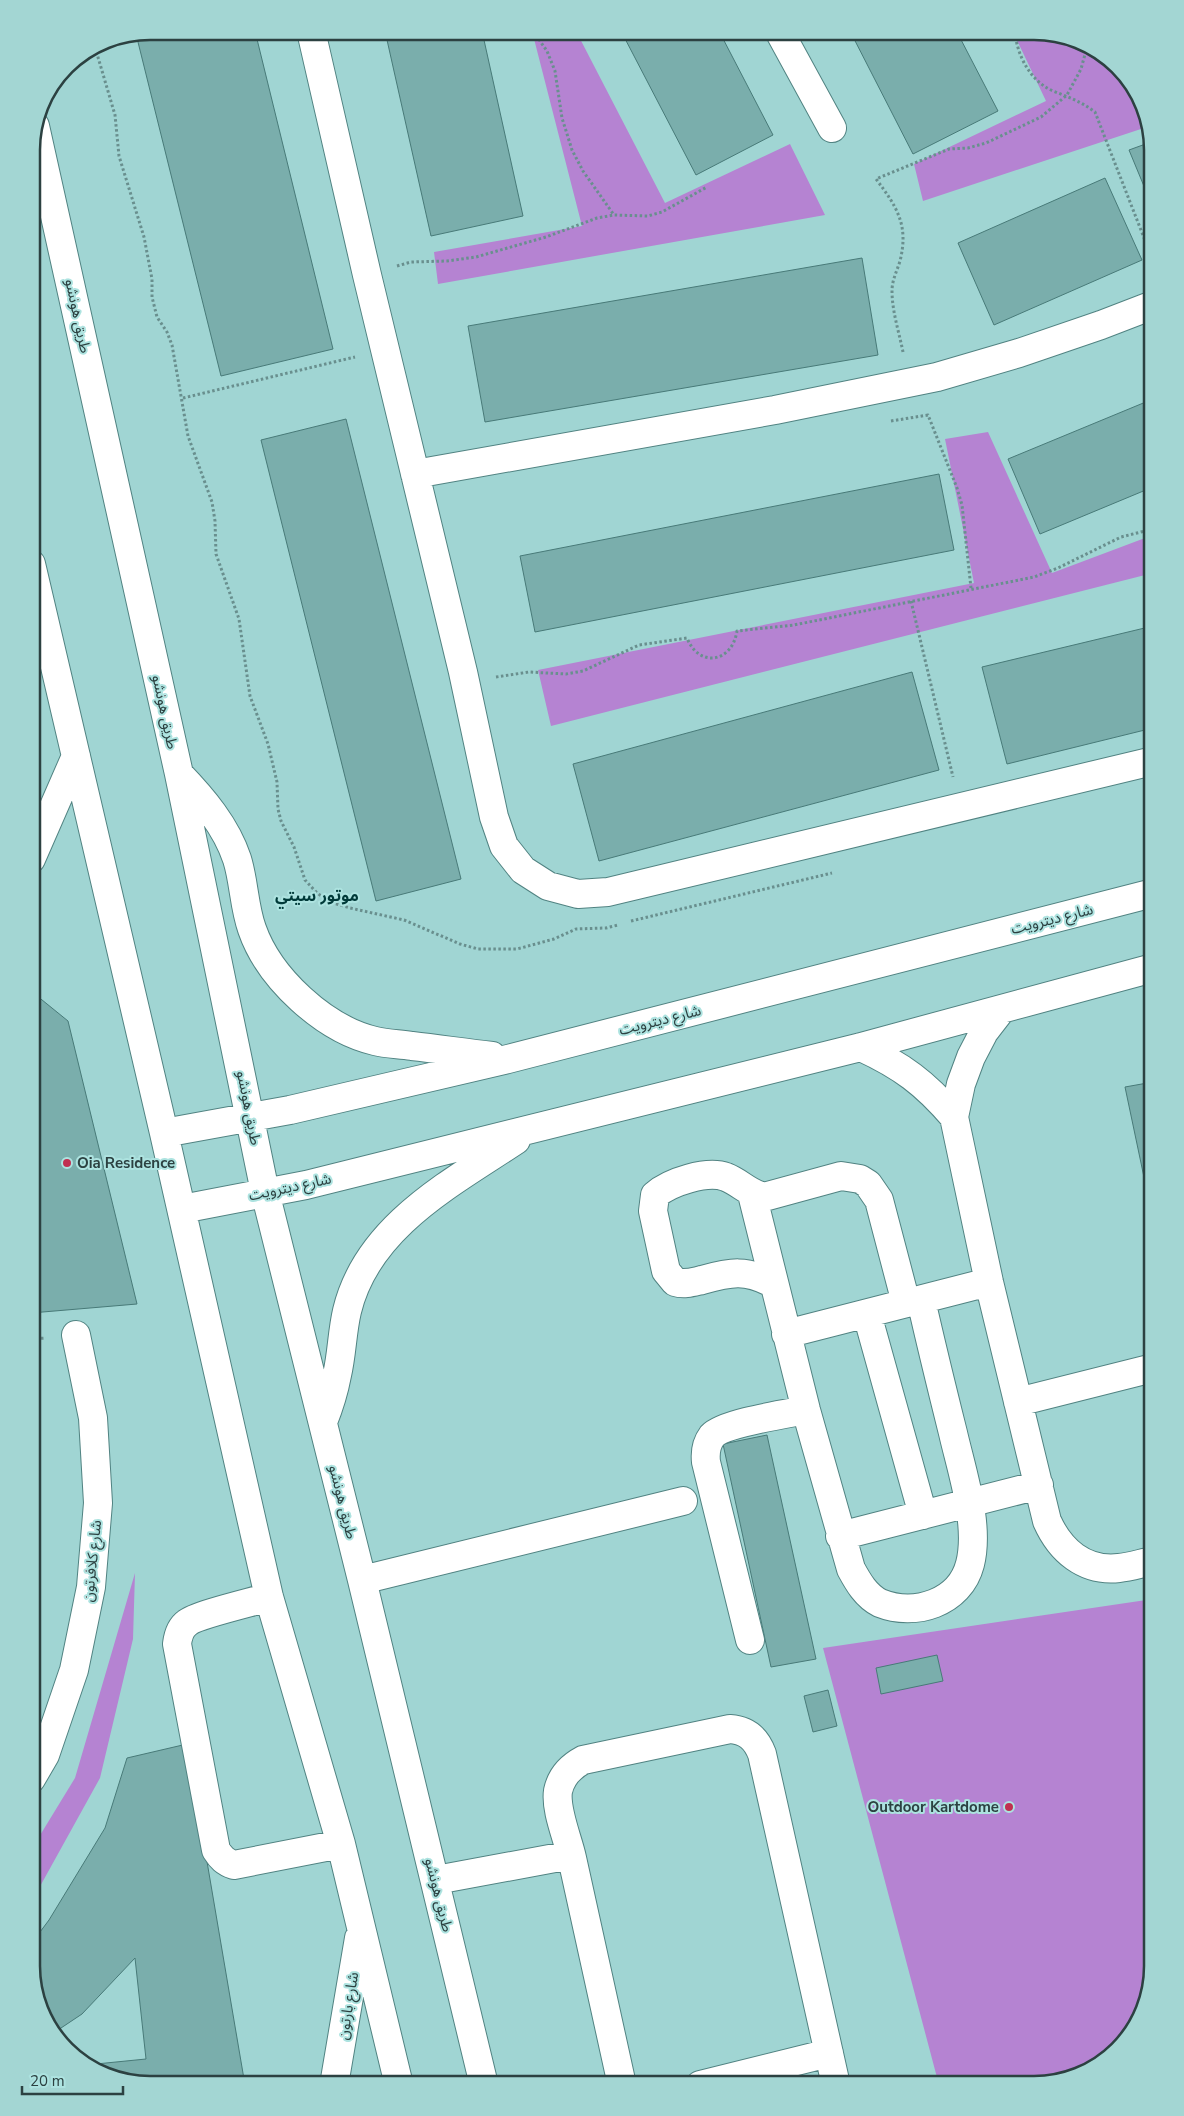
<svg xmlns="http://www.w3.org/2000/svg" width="1184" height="2116" font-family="'Nunito Sans','Noto Sans Arabic',sans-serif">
<rect width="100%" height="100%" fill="#a0d5d3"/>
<!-- green -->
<path fill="#b583d2" d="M532,31H576L665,203L790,144L825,215L438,284L434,252L582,226Z
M1013,32H1042L1100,51L1141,98L1147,127L923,201L914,164L1046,101Z
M988,432L1052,573L1153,535V573L551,726L538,670L974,583L945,439Z
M135,1573L133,1639L100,1778L38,1890L31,1898V1850L75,1778Z
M1153,1599V1966L1133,2032L1086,2073L1034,2085H939L823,1648Z"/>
<!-- building -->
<path fill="#7aaeac" stroke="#487a78" d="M150,31H255L333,349L221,376L136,34Z
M385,31H482L523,216L431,236Z
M621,31H719L773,135L696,175Z
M850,31L957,32L998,111L913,154Z
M1151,142L1153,150V208L1129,150Z
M1105,178L1142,260L994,325L958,243Z
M862,258L878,355L485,422L468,326Z
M1153,399V487L1040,534L1008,459Z
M346,419L461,879L376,901L261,440Z
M939,474L954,550L535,632L520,556Z
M1153,626V728L1007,764L982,667Z
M912,672L939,770L599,861L573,764Z
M31,991L68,1021L137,1304L31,1313Z
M1153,1082V1220L1125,1087Z
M767,1435L816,1659L771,1667L723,1444Z
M31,1486L34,1578L31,1590Z
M937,1655L943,1681L881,1694L876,1668Z
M828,1690L837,1726L813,1732L804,1696Z
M187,1744L245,2085H143L86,2065L146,2059L135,1958L82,2014L55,2032L43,2018L31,1966V1944L49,1920L105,1828L127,1758Z"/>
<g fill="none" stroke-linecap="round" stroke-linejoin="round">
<defs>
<path id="minor" d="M311,31L367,275L463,672L494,817L504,846L523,870L548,886L578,894L608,892L1153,761
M779,31L832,128
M35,126L179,774L265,1192L362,1580L484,2085
M415,474L775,410L937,377L1019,353L1101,325L1153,305
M31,564L164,1133L269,1597L341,1844L399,2085
M179,774C203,799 226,826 237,859C244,881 244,907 252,929C269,978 324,1029 375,1041C387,1044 400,1044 412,1046C439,1049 465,1053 492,1056
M31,859L76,756
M1001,1010L984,1032L971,1057L961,1084L954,1117L989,1282L1047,1521C1060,1550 1084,1572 1119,1568C1130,1567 1142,1563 1153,1561
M861,1047C902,1066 925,1083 954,1117
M164,1133L290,1110L508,1059L1153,893
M752,1194L806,1410L851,1569C858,1582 866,1596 880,1603C915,1617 960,1603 970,1564C980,1525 962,1472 953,1433C942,1389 931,1344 921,1300
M182,1209L306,1185L861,1047L1153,968
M774,1284C746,1269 731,1272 702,1280C693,1282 685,1285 675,1282L666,1271L653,1211L655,1195C670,1182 707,1170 726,1177C741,1183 748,1193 764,1197L841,1176L860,1179L868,1184L879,1200L906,1303
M867,1314L923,1515
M786,1334L989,1282
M1018,1402L1153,1368
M323,1422C329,1407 334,1391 337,1375C342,1354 342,1332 347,1311C367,1227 450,1184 516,1140
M840,1536L1039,1485
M362,1580L683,1501
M269,1597C253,1602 196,1615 187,1623C180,1628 178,1636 177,1644L216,1850C221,1858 225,1862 234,1865L341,1844
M750,1640L706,1462C705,1453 706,1444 712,1436C724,1423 786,1414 806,1410
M31,1779L45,1755L74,1670L91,1587L98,1503L93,1418L76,1335
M436,1880L571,1855
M334,2085L359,1938
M622,2085C605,2009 589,1934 572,1858C568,1839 555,1810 558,1791C561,1777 570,1767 583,1760L730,1729C746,1730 756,1738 762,1754L836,2085
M700,2085L829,2053"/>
</defs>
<!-- minor casing -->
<use href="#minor" stroke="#518382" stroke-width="30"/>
<!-- path -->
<path stroke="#698f8e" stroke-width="3" stroke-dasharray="2.5 2.5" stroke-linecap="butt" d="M533,31L547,51L555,71L562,118L572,150L583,171L614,215
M1015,32C1017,55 1030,81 1053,91C1068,97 1082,102 1095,112L1153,261
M95,47L115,115L119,156L144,237L152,279V297L157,317L167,332L172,345L188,436L212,502L215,521L216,554L239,619L250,696L268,744L277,782L278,809L281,821L294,847L305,880L317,893L330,902L350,908L404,920L460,944L478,949H517L554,939L576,929L606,928L618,925
M397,266L411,262L447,261L476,257L546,237L597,218L614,215L648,216L662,212L707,187
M903,352C899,332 892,311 892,291C892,280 897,271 900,261C909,225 897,207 876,179L949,149L968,148L986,143L1041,117L1067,95L1081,69L1087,47
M183,398L355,357
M891,421L928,415L957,488L962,505L971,588
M911,601L953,777
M496,677L529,672L566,674L583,671L639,645L687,638C699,668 732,663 737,631L794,625L1034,577L1058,568L1121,537L1153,529
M631,921L832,873
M31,1339L46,1338"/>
<!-- minor -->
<use href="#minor" stroke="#fff" stroke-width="28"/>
</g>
<!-- markers -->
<g fill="#c03051" stroke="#ade3e0" stroke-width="2">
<circle cx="67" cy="1163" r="5"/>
<circle cx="1009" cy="1807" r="5"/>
</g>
<g text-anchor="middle" stroke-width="4" stroke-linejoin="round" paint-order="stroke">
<!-- street labels -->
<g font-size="15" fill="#2c4141" stroke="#ade3e0">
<text transform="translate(78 316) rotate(78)" y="5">طريق هونشو</text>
<text transform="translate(165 712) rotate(78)" y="5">طريق هونشو</text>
<text transform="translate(1052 919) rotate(-14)" y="5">شارع ديترويت</text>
<text transform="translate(660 1020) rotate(-14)" y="5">شارع ديترويت</text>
<text transform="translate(249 1108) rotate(79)" y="5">طريق هونشو</text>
<text transform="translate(290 1187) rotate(-12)" y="5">شارع ديترويت</text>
<text transform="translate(343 1502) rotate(76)" y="5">طريق هونشو</text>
<text transform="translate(92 1561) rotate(-84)" y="5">شارع كلافرتون</text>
<text transform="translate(439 1895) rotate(76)" y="5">طريق هونشو</text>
<text transform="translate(348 2006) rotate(-81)" y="5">شارع بارتون</text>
</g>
<!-- poi labels -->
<g font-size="15" font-weight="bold" fill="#2c4141" stroke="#ade3e0" text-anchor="start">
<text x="77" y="1168">Oia Residence</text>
<text x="999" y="1812" text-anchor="end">Outdoor Kartdome</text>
</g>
<!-- neighbourhood labels -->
<g font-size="16" font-weight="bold" fill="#003a39" stroke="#ade3e0">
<text x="317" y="901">موتور سيتي</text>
</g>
</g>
<!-- crop -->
<path d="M0 0H1184V2116H0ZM150 40H1034A110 110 0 0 1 1144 150V1966A110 110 0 0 1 1034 2076H150A110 110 0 0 1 40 1966V150A110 110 0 0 1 150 40Z" fill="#a3d6d3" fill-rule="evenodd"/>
<path fill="none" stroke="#2c4141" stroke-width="2.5" d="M150 40H1034A110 110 0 0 1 1144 150V1966A110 110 0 0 1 1034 2076H150A110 110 0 0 1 40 1966V150A110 110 0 0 1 150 40Z"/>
<!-- scale -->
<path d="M22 2086v8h101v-8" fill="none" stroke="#2c4141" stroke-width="2.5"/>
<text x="30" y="2086" font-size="15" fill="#2c4141" stroke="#ade3e0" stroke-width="4" paint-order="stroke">20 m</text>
</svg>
